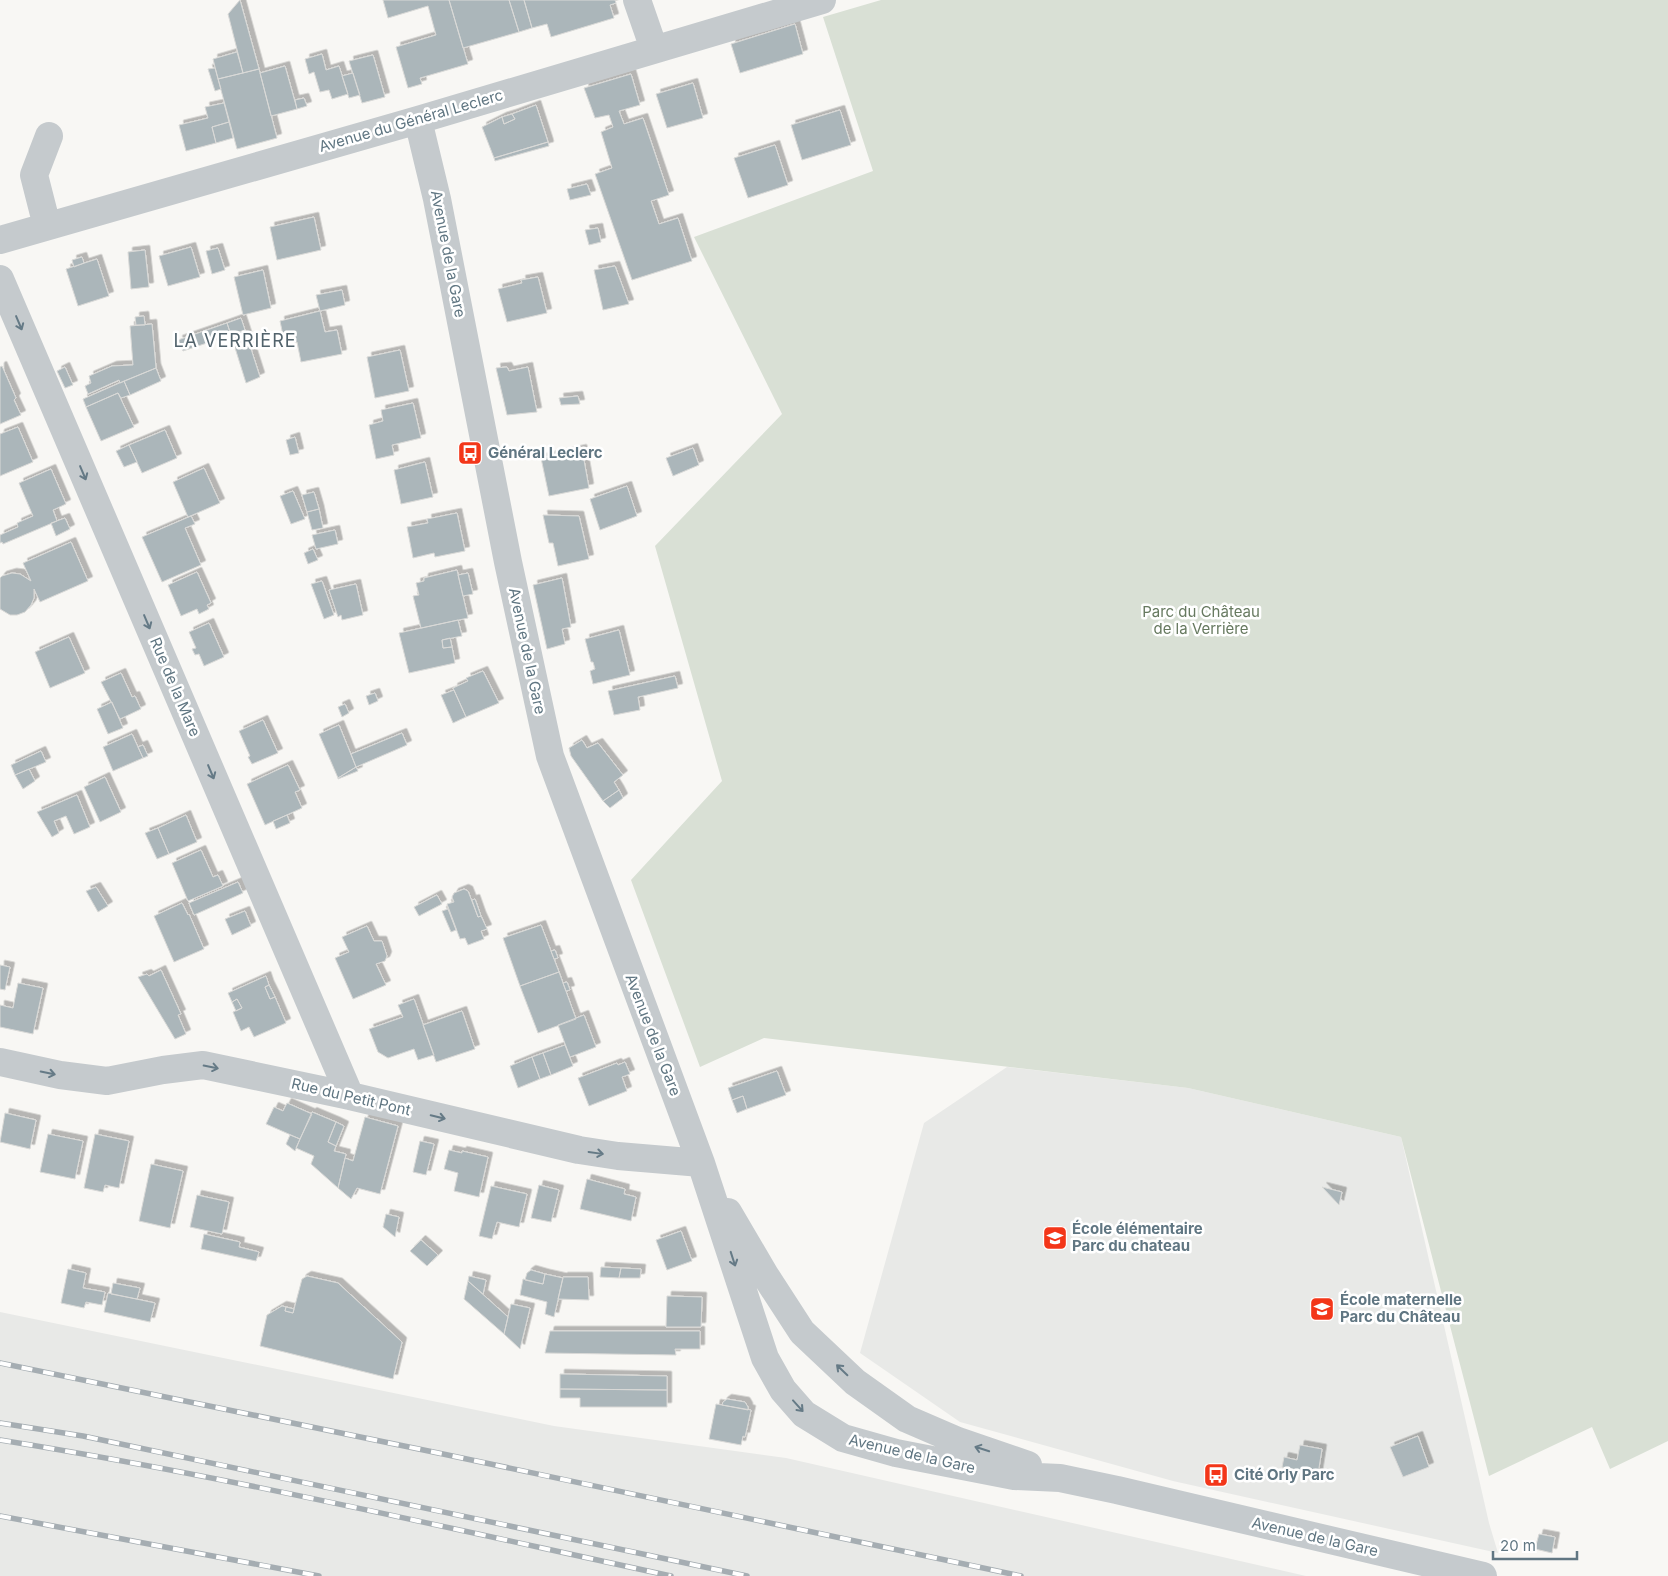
<svg xmlns="http://www.w3.org/2000/svg" width="1668" height="1576" font-family="Inter,sans-serif">
<defs>
<filter id="shadow"><feDropShadow dx="4.5" dy="-4.5" stdDeviation="0" flood-color="#0004"/></filter>
</defs>
<rect width="100%" height="100%" fill="#f8f7f4"/>
<!-- built -->
<path fill="#e8e9e7" d="M1007,1067L1188,1088L1401,1137L1489,1523L1498,1553L1173,1481L960,1422L860,1353L924,1123Z
M0,1312L554,1426L786,1458L1306,1576H0Z"/>
<!-- green -->
<path fill="#d9e0d5" d="M881,0H1668V1441L1610,1469L1592,1427L1489,1476L1401,1137L1188,1088L764,1038L700,1067L631,880L722,781L655,546L782,414L694,237L873,171L823,17Z"/>
<!-- building -->
<path fill="#abb6ba" stroke="#d9d9d7" filter="url(#shadow)" d="M240,0L259,69L243,73L228,14Z
M383,0H449L468,64L420,78L422,84L408,88L396,47L436,35L428,6L388,18Z
M449,0H509L519,32L463,48Z
M509,0H524L532,28L519,32Z
M524,0H615L616,3L610,5L614,18L551,37L547,24L532,28Z
M795,24L803,54L740,73L731,44Z
M237,52L243,73L218,79L213,59Z
M322,54L326,70L339,66L348,94L332,99L329,90L320,92L314,72L309,74L305,59Z
M373,55L385,97L362,103L349,61Z
M285,66L297,109L271,116L260,73Z
M215,68L221,89L215,91L208,69Z
M259,69L277,138L237,149L218,79Z
M353,73L360,95L349,98L342,76Z
M631,74L640,105L619,111L624,124L643,118L669,195L651,201L659,224L678,218L692,261L632,280L595,174L612,168L601,132L613,127L609,115L595,118L584,88Z
M693,83L703,118L667,128L656,94Z
M304,98L307,106L297,109L295,100Z
M224,103L229,122L212,127L216,143L186,151L179,125L208,118L205,107Z
M536,105L548,142L494,158L482,127L502,117L504,124L515,119L512,114Z
M840,110L851,145L802,160L791,125Z
M512,114L515,119L504,124L502,117Z
M229,122L233,138L216,143L212,127Z
M548,142L549,146L495,161L494,158Z
M775,145L788,185L748,198L734,158Z
M587,184L591,195L570,200L567,189Z
M314,217L321,250L277,260L270,227Z
M598,228L601,242L589,245L585,230Z
M191,247L200,277L168,286L159,256Z
M218,248L225,270L212,274L206,251Z
M145,250L149,287L131,289L128,252Z
M82,257L84,263L74,267L72,260Z
M97,259L109,296L78,306L66,269Z
M615,266L629,304L603,310L594,270Z
M263,270L271,308L243,315L234,277Z
M538,277L547,313L507,322L498,289L522,283L521,280Z
M342,290L345,305L320,311L316,295Z
M320,311L325,332L337,330L342,354L301,362L297,342L285,345L280,321Z
M144,316L145,325H136L135,317Z
M241,318L245,330L231,335L227,323Z
M227,323L231,335L183,351L178,340Z
M152,324L156,368L120,383L119,380L88,394L85,386L91,383L89,376L112,366L133,365L130,326Z
M245,330L260,377L246,383L231,335Z
M400,350L409,391L375,398L367,357Z
M2,366L16,398L14,400L21,415L0,424V367Z
M65,367L73,385L65,388L57,371Z
M507,367L509,371L528,367L537,412L507,415L496,368Z
M156,368L161,381L130,395L124,381Z
M124,381L130,395L121,398L118,393L86,407L83,399Z
M118,393L134,427L101,441L86,407Z
M578,396L580,404L561,405L559,398Z
M413,403L421,438L392,445L394,455L376,459L369,425L383,421L381,410Z
M18,427L33,462L0,476V434Z
M165,430L177,458L142,473L129,445Z
M295,437L299,453L290,455L286,440Z
M129,445L137,462L124,467L116,451Z
M693,448L699,465L673,476L666,458Z
M582,449L589,488L549,496L541,458Z
M425,462L433,497L401,504L394,470Z
M204,468L220,503L188,517L173,482Z
M51,469L66,504L53,510L57,521L3,544L2,542L0,543V535L18,527L17,523L33,516L19,483Z
M627,486L637,516L600,530L590,499Z
M293,491L305,519L291,524L280,496Z
M314,492L319,509L307,512L302,495Z
M319,509L323,528L312,530L307,512Z
M457,513L465,551L435,557L434,553L413,558L407,527L428,523L427,519Z
M543,515L579,516L589,559L558,566L553,543H549Z
M191,516L195,524L185,528L201,565L162,582L142,537Z
M65,518L70,529L56,536L51,523Z
M335,530L338,544L316,549L312,535Z
M71,542L88,581L40,602L34,589V598L31,605L25,612L17,615H10L0,609V578L2,576L12,573L20,574L31,581L23,563Z
M313,549L318,560L308,564L304,553Z
M457,570L468,618L421,628L413,596L419,595L416,583L424,581V578Z
M197,572L211,603L207,605L209,609L199,614L197,609L181,616L168,585Z
M468,573L473,594L463,596L458,575Z
M562,578L571,627L562,629L565,644L547,649L533,585Z
M322,581L334,615L324,619L311,584Z
M356,584L363,615L342,620L341,615L338,617L329,590Z
M458,620L462,636L442,640L443,648L452,647L455,663L409,673L399,633Z
M209,623L224,657L204,666L199,654L195,655L192,649L196,648L189,632Z
M619,630L630,675L593,684L590,671L595,669L593,662H591L585,639Z
M69,637L85,673L50,688L35,652Z
M450,638L452,647L443,648L442,640Z
M483,671L499,703L466,717L453,688L468,681L466,678Z
M121,673L132,697L135,696L141,709L120,719L101,682Z
M675,676L678,688L638,697L640,710L614,715L608,691Z
M454,690L466,717L453,723L441,695Z
M375,693L378,701L369,705L366,696Z
M112,702L123,728L108,734L97,709Z
M345,704L349,713L342,717L338,707Z
M263,720L278,753L252,764L248,757L250,756L239,731Z
M339,725L356,767L338,778L319,734Z
M402,733L407,745L356,767L351,754Z
M132,734L143,758L113,771L103,747Z
M582,740L587,748L598,743L623,775L614,782L619,790L603,801L571,756L569,748Z
M143,745L148,756L143,758L138,747Z
M41,751L46,762L15,775L11,765Z
M288,765L300,790L295,792L302,808L265,825L247,784Z
M356,767L358,771L338,779V778Z
M29,769L35,781L23,789L15,775Z
M105,777L121,812L100,822L84,787Z
M619,790L623,798L610,808L603,801Z
M77,795L90,827L74,834L66,816L54,821L59,833L52,837L37,812Z
M186,815L197,842L169,854L158,828Z
M287,815L290,823L276,829L273,821Z
M158,828L169,854L157,859L145,833Z
M201,850L213,877L218,875L223,886L188,901L172,863Z
M238,882L243,893L194,915L189,903Z
M96,887L108,906L98,912L86,891Z
M464,889L468,891L478,917L481,916L487,929L481,931L484,939L468,945L465,938L460,939L447,904L454,902L452,897L454,893Z
M437,895L442,904L419,916L414,907Z
M475,899L481,916L478,917L472,900Z
M182,903L188,915L189,914L204,949L174,962L154,916Z
M448,909L456,930L451,932L442,911Z
M245,911L251,926L232,935L225,919Z
M541,925L559,972L520,986L503,938Z
M367,926L374,941H382L387,956L385,961L376,964L386,985L353,999L335,958L349,952L342,937Z
M555,950L558,958L554,959L551,951Z
M0,965L10,967L5,990L0,989Z
M161,970L181,1014L178,1015L186,1034L175,1039L138,977L147,974L149,976Z
M559,972L576,1019L538,1033L520,986Z
M266,976L269,985L265,987L270,999L275,997L286,1023L254,1037L249,1027L241,1031L233,1012L242,1008L237,999L232,1002L228,993Z
M567,982L570,990L566,991L563,983Z
M18,983L43,988L33,1034L0,1027V1005L13,1008Z
M269,985L275,997L270,999L265,987Z
M237,999L242,1008L236,1011L232,1002Z
M414,999L434,1055L418,1060L414,1049L388,1058L378,1052L369,1029L403,1017L398,1005Z
M462,1011L475,1049L436,1062L423,1025Z
M584,1015L596,1047L570,1057L558,1025Z
M565,1045L573,1066L551,1075L543,1053Z
M543,1053L551,1075L540,1079L532,1057Z
M532,1057L540,1079L518,1088L510,1066Z
M625,1062L630,1074L622,1077L627,1091L589,1106L578,1078L617,1063L618,1065Z
M777,1071L786,1095L747,1109L743,1096L732,1100L728,1088Z
M743,1096L747,1109L737,1113L732,1100Z
M287,1103L312,1114L300,1139L266,1124L274,1107L283,1111Z
M312,1112L336,1122L328,1142L336,1146L334,1151L346,1154L338,1188L311,1164L314,1156L296,1148Z
M5,1113L36,1120L30,1149L0,1142Z
M365,1117L398,1126L380,1194L357,1188L351,1199L338,1188L345,1158L353,1161Z
M336,1122L344,1126L336,1146L328,1142Z
M48,1134L83,1141L75,1179L40,1172Z
M95,1134L129,1141L119,1188L105,1185L103,1192L84,1188Z
M290,1135L300,1139L295,1151L286,1144Z
M420,1141L434,1144L426,1175L413,1172Z
M449,1150L462,1153V1151L488,1157L479,1197L454,1191L458,1173L444,1169Z
M151,1164L183,1171L170,1228L139,1221Z
M587,1179L625,1189L624,1194L636,1197L631,1221L580,1209Z
M539,1185L559,1190L551,1222L531,1218Z
M491,1186L527,1194L519,1227L497,1222L492,1239L479,1236Z
M1322,1187L1342,1192L1339,1205Z
M197,1195L229,1202L222,1234L190,1227Z
M386,1214L399,1217L395,1237L383,1227Z
M681,1231L692,1261L667,1270L656,1240Z
M204,1234L240,1242L239,1247L259,1252L256,1261L201,1249Z
M421,1240L438,1255L427,1266L410,1251Z
M601,1267L621,1268L619,1278L600,1277Z
M621,1268L641,1269L640,1278H619Z
M68,1269L86,1273L83,1288L105,1292L102,1305L86,1302L84,1308L61,1303Z
M531,1270L545,1274L543,1284L525,1280L527,1273Z
M545,1274L563,1278L554,1317L545,1314L547,1302L520,1295L523,1279L543,1284Z
M307,1276L338,1283L402,1342L393,1379L260,1346L267,1315L282,1306L286,1307L285,1311L293,1313L302,1279Z
M469,1276L486,1280L483,1294L468,1281Z
M563,1277H588L589,1300L558,1299Z
M468,1281L508,1317L504,1334L464,1299Z
M113,1283L140,1288L137,1299L111,1294Z
M108,1293L155,1303L150,1322L104,1312Z
M667,1296L702,1297L701,1327H666Z
M511,1304L530,1308L520,1349L504,1334Z
M286,1307L294,1309L293,1313L285,1311Z
M550,1331H700V1349H675L676,1355L545,1353Z
M560,1374L667,1376V1390L560,1389Z
M560,1389L667,1390V1407H580V1398H560Z
M727,1399L745,1402L748,1407V1410L722,1405L723,1402Z
M716,1404L751,1410L745,1437L743,1436L741,1445L709,1439Z
M1418,1436L1429,1467L1403,1477L1390,1447Z
M1300,1445L1322,1449L1318,1474L1282,1467L1284,1457L1297,1460Z
M1539,1534L1555,1537L1552,1553L1535,1549Z"/>
<g fill="none" stroke-linecap="round" stroke-linejoin="round">
<!-- minor -->
<path stroke="#c5cacd" stroke-width="28" d="M637,0L654,49
M418,120L437,199L508,562L550,756L701,1163L765,1358L783,1390L804,1414L843,1438L896,1453L1014,1476L1060,1478L1117,1490L1483,1576
M47,226L34,175L49,136
M0,240L418,120L822,0
M0,279L350,1096
M0,1062L60,1075L107,1081L163,1070L203,1065L350,1096L579,1150L618,1156L701,1163
M728,1212L765,1275L802,1332L855,1382L907,1419L958,1441L1028,1465"/>
<defs>
<path id="rail" d="M0,1363L443,1454L1021,1576
M0,1423L83,1436L747,1576
M0,1440C225,1476 448,1528 671,1576
M0,1516L319,1576"/>
</defs>
<!-- rail casing -->
<use href="#rail" stroke="#a5adb2" stroke-width="5.5"/>
<!-- rail -->
<use href="#rail" stroke="#fff" stroke-width="4" stroke-dasharray="11" stroke-linecap="butt"/>
</g>
<!-- one-way arrows -->
<defs><path id="oneway-shaft" d="M-6 0H5M1.5-3L5.5 0L1.5 3" fill="none" stroke-width="1.6" stroke-linecap="round" stroke-linejoin="round" transform="scale(1.25)"/></defs>
<g stroke="#657a86">
<use href="#oneway-shaft" transform="translate(19 323) rotate(67)"/>
<use href="#oneway-shaft" transform="translate(83 473) rotate(67)"/>
<use href="#oneway-shaft" transform="translate(147 622) rotate(67)"/>
<use href="#oneway-shaft" transform="translate(211 772) rotate(67)"/>
<use href="#oneway-shaft" transform="translate(211 1067) rotate(11)"/>
<use href="#oneway-shaft" transform="translate(48 1073) rotate(12)"/>
<use href="#oneway-shaft" transform="translate(438 1117) rotate(13)"/>
<use href="#oneway-shaft" transform="translate(596 1153) rotate(8)"/>
<use href="#oneway-shaft" transform="translate(733 1259) rotate(72)"/>
<use href="#oneway-shaft" transform="translate(842 1370) rotate(-136)"/>
<use href="#oneway-shaft" transform="translate(798 1406) rotate(48)"/>
<use href="#oneway-shaft" transform="translate(982 1449) rotate(-162)"/>
</g>
<!-- icons -->
<defs>
<symbol id="bus-square" viewBox="-11 -11 22 22"><rect x="-9" y="-9" width="18" height="18" rx="4" fill="#f33619" stroke="#fff"/><path d="M-5-6H5V4H4V6H2V4H-2V6H-4V4H-5ZM-3.5-4V0h7V-4ZM-3.5 1.2v1.5H-2V1.2ZM2 1.2v1.5H3.5V1.2Z" fill="#fff"/></symbol>
<symbol id="school-square" viewBox="-11 -11 22 22"><rect x="-9" y="-9" width="18" height="18" rx="4" fill="#f33619" stroke="#fff"/><path d="M0-5L7-2L0 1L-7-2ZM-4 1L0 2.5L4 1V4Q0 6-4 4Z" fill="#fff"/></symbol>
</defs>
<g fill-rule="evenodd">
<use href="#bus-square" x="456" y="439" width="28" height="28"/>
<use href="#school-square" x="1041" y="1224" width="28" height="28"/>
<use href="#school-square" x="1308" y="1295" width="28" height="28"/>
<use href="#bus-square" x="1202" y="1461" width="28" height="28"/>
</g>
<g text-anchor="middle" stroke-width="5" stroke-linejoin="round" paint-order="stroke">
<!-- street labels -->
<g font-size="15" fill="#607682" stroke="#fff">
<text transform="translate(411 121) rotate(-16)" y="5">Avenue du Général Leclerc</text>
<text transform="translate(448 254) rotate(79)" y="5">Avenue de la Gare</text>
<text transform="translate(527 651) rotate(78)" y="5">Avenue de la Gare</text>
<text transform="translate(175 687) rotate(67)" y="5">Rue de la Mare</text>
<text transform="translate(653 1035) rotate(69)" y="5">Avenue de la Gare</text>
<text transform="translate(351 1097) rotate(13)" y="5">Rue du Petit Pont</text>
<text transform="translate(912 1454) rotate(13)" y="5">Avenue de la Gare</text>
<text transform="translate(1315 1537) rotate(13)" y="5">Avenue de la Gare</text>
</g>
<!-- poi labels -->
<g font-size="15" font-weight="bold" fill="#607682" stroke="#fff" text-anchor="start">
<text x="488" y="458">Général Leclerc</text>
<text x="1072" y="1234">École élémentaire<tspan x="1072" dy="17">Parc du chateau</tspan></text>
<text x="1340" y="1305">École maternelle<tspan x="1340" dy="17">Parc du Château</tspan></text>
<text x="1234" y="1480">Cité Orly Parc</text>
</g>
<!-- park labels -->
<g font-size="15" fill="#66795f" stroke="#fff">
<text x="1201" y="617">Parc du Château<tspan x="1201" dy="17">de la Verrière</tspan></text>
</g>
<!-- quarter labels -->
<g font-size="18" letter-spacing="1" fill="#52636c" stroke="#fff">
<text x="235" y="347">LA VERRIÈRE</text>
</g>
</g>
<!-- scale -->
<path d="M1493 1551v8h84v-8" fill="none" stroke="#607682" stroke-width="2.5"/>
<text x="1500" y="1551" font-size="15" fill="#607682" stroke="#ffffff" stroke-width="4" paint-order="stroke">20 m</text>
</svg>
